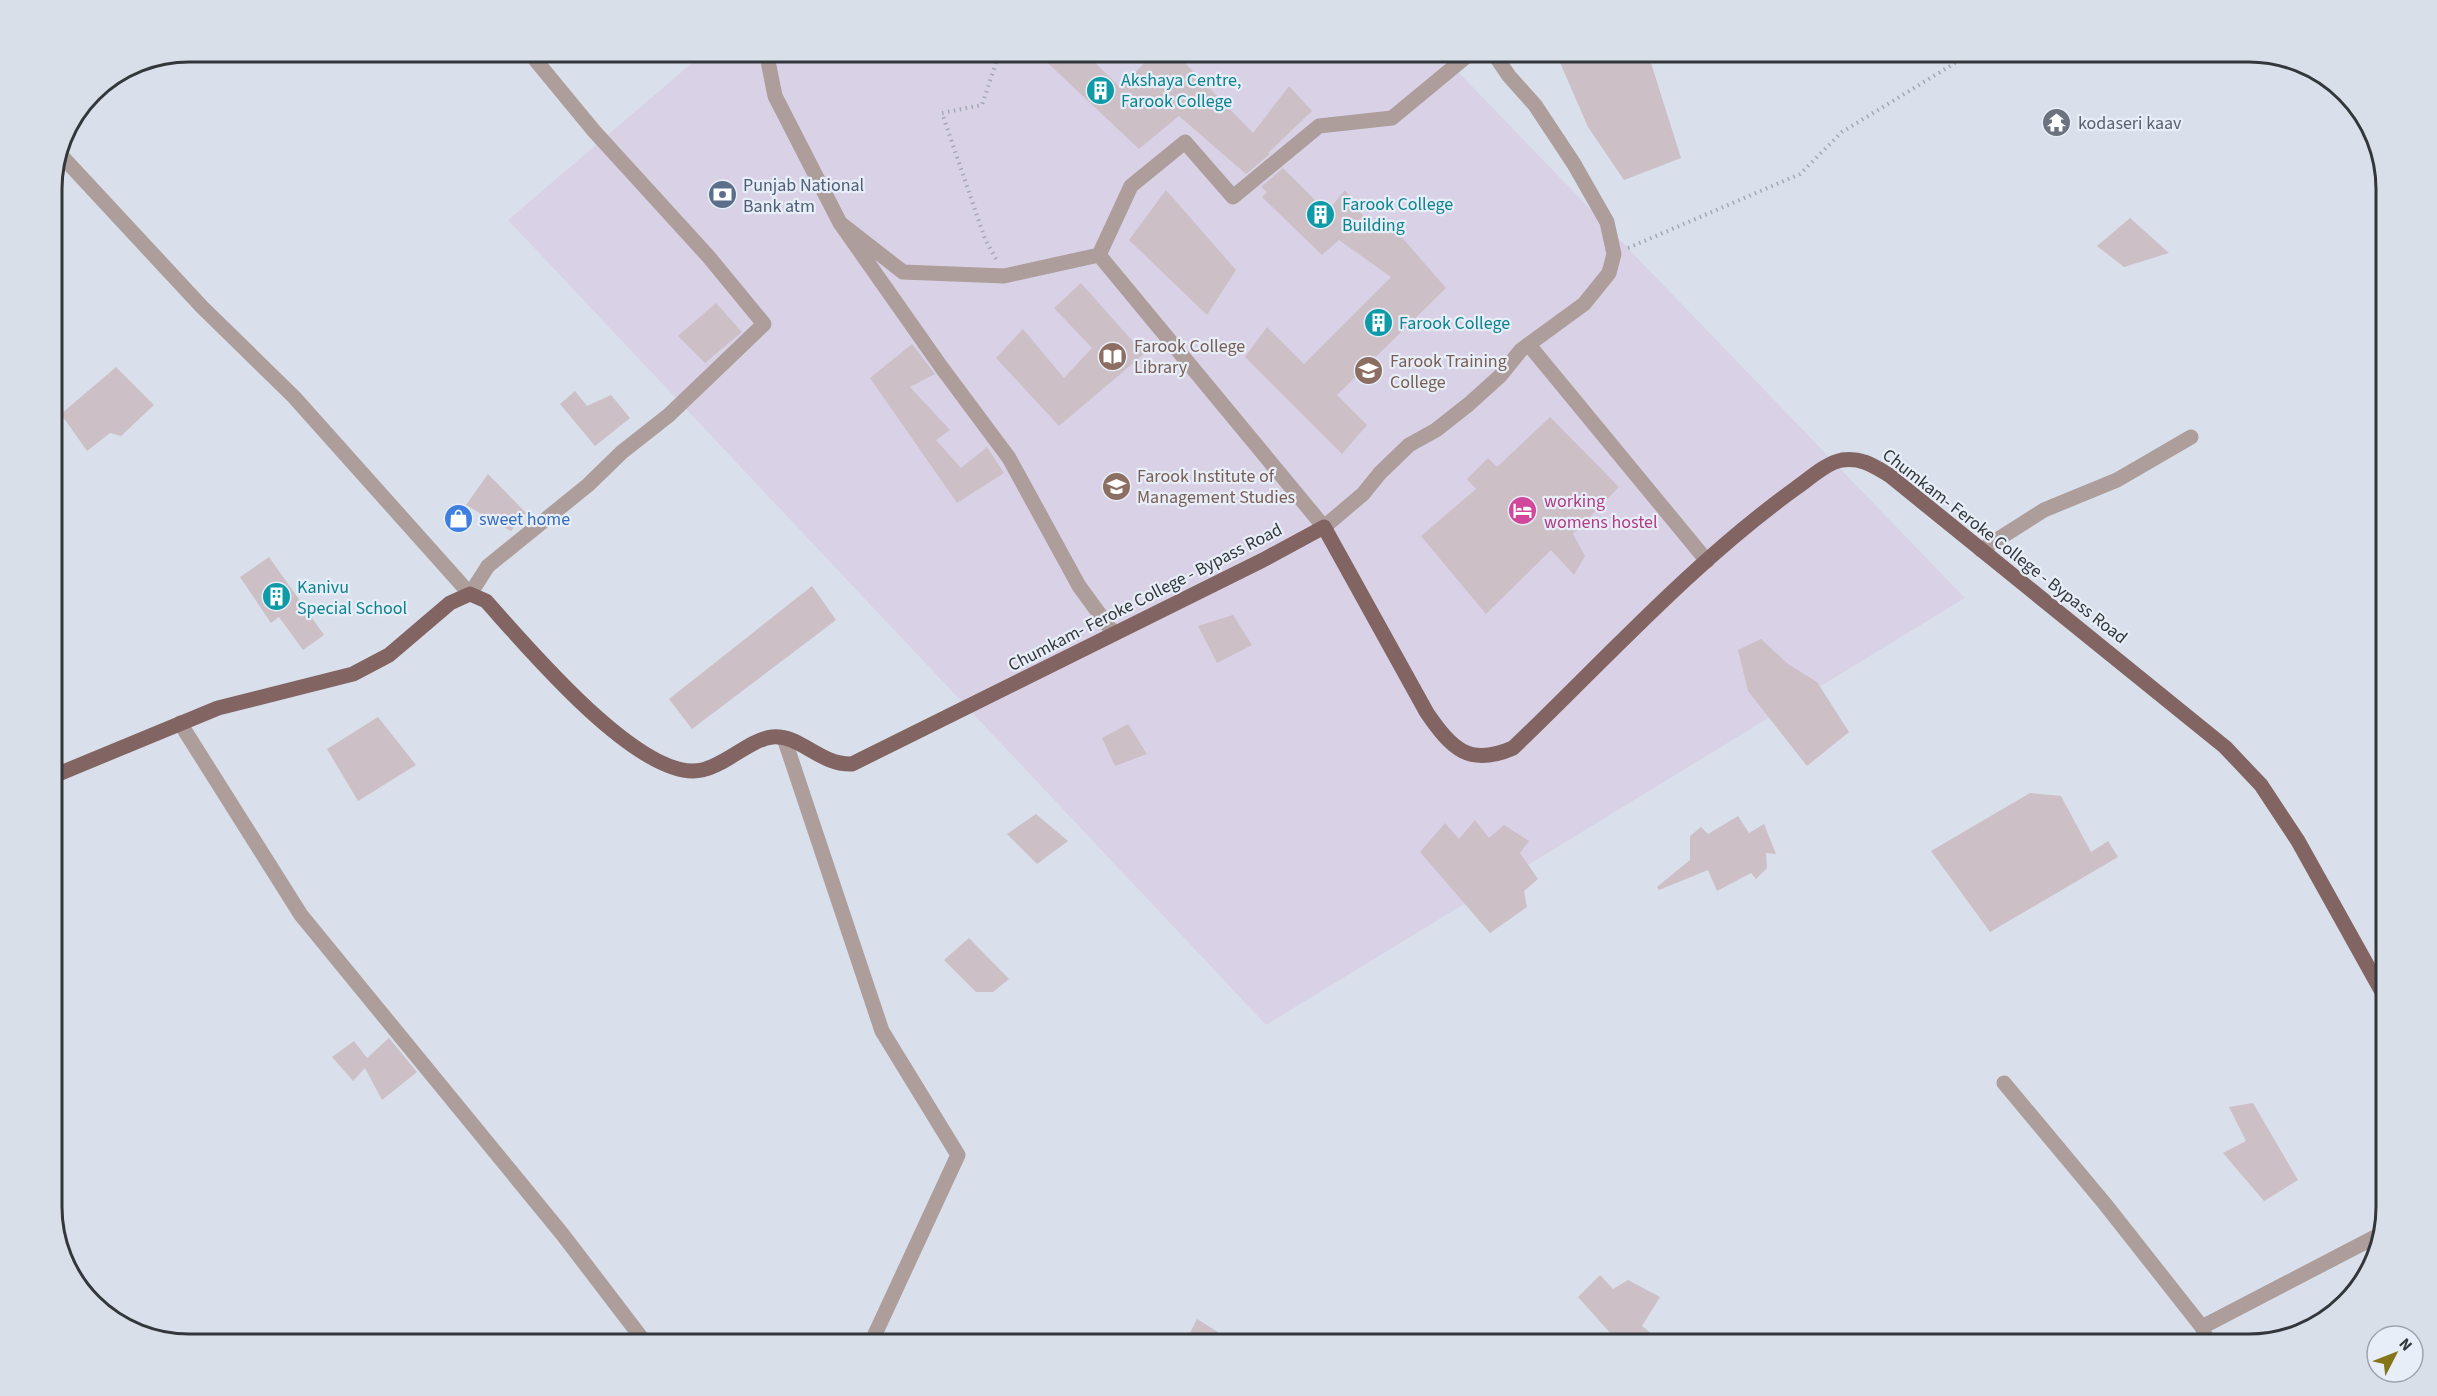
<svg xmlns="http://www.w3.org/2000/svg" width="2437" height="1396" font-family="'Source Sans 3',sans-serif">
<rect width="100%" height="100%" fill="#d9e0eb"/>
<!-- education -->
<path fill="#d9d2e7" d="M706,51H1438L1965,598L1266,1025L508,220Z"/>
<!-- building -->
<path fill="#ccbfc5" d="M1035,51H1083L1121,88L1155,51H1195L1184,62L1253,133L1289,86L1312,111L1268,153L1270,154L1246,174L1179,116L1139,149Z
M1558,58L1650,60L1681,158L1624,180L1588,127Z
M1283,168L1327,212L1345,190L1374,231L1386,219L1446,288L1337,395L1367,425L1342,454L1245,357L1267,327L1304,364L1391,277L1339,240L1322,255L1262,197L1267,192L1261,187Z
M1166,190L1236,270L1207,315L1129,240Z
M2130,218L2169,253L2124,267L2097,246Z
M1081,283L1144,354L1059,426L996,358L1023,329L1064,378L1092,348L1054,308Z
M716,303L742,332L705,363L678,336Z
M912,344L935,374L910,387L950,430L936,440L961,468L987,447L1004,473L957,503L870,378Z
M116,367L154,405L121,436L110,433L87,451L61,414Z
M575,391L587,406L611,395L630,418L595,446L560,404Z
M1550,417L1619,487L1573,534L1585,556L1574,575L1551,550L1486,614L1421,536L1476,489L1467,479L1488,458L1497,467Z
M488,474L526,513L511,531L466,505Z
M269,557L324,635L303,650L279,617L271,623L240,577Z
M812,586L836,620L692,729L669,699Z
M1233,615L1252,645L1217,663L1198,626Z
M1761,639L1788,664L1817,682L1849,732L1807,766L1748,691L1738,650Z
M378,717L416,765L358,801L327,749Z
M1128,724L1147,754L1115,766L1102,738Z
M2030,793L2061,796L2091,852L2108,841L2118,857L1990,932L1931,851Z
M1036,814L1068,841L1037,864L1007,834Z
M1738,816L1749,833L1764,824L1776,854L1766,853L1767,868L1756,879L1751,873L1717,891L1708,870L1659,890L1657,887L1690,860V836L1701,827L1708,834Z
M1475,820L1489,838L1504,825L1529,841L1520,853L1538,879L1524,891L1527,907L1490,933L1420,852L1445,823L1459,839Z
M969,938L1009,979L993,992H976L944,960Z
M389,1038L417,1072L382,1100L365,1068L353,1081L332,1057L354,1041L367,1058Z
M2253,1103L2298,1180L2264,1201L2223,1153L2246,1141L2229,1107Z
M1600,1275L1613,1289L1628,1280L1660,1297L1642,1326L1666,1345H1621L1578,1297Z
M1197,1319L1218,1332L1206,1345H1184Z"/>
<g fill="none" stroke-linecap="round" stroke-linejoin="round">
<!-- path -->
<path stroke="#a3a9b2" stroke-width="4" stroke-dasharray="1.5 4.5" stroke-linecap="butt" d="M1628,248L1800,174L1842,132L1955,63
M996,259L985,239L942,113L982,105L1000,51"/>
<!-- minor -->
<path stroke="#ad9d9b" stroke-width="15" d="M766,51L775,96L840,223L942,368L1009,458L1079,586L1114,634
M58,152L202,307L294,397L470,594L488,566L588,485L622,452L669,415L764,324L708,256L594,131L528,51
M840,223L903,272L1004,276L1099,255L1324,527L1363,494L1380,473L1409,445L1436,430L1469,404L1500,376L1521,350L1584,304L1609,273L1614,254L1607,222L1574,164L1535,105L1509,76L1492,51
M1099,255L1131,186L1185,142L1233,197L1319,126L1392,118L1473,51
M1529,345L1707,561
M1981,550L2044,510L2117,480L2191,437
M180,723L301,915L563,1235L647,1345
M784,738L882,1031L958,1155L870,1345
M2004,1083L2105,1204L2202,1327L2209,1345
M2202,1327L2379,1235"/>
<!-- major -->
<path stroke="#826563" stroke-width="15" d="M51,777L218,708L353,674L389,655L450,603L470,594L486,601C525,644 641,784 702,770C726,765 749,740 772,737C800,734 819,765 852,764L1263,560L1324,527L1427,713C1452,749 1469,767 1513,748C1605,660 1692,563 1796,488C1809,479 1826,463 1842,460C1861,457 1874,466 1889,475L2225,747L2261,785L2298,841L2386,999"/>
</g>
<!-- icons -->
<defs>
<symbol id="building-disc" viewBox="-11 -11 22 22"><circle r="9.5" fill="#0f9aa8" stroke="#e7eef8"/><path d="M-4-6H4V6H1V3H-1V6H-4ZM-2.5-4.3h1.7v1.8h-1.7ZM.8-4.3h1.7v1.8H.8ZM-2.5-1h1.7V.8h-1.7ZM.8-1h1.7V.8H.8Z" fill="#fff"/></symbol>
<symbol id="temple-disc" viewBox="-11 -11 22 22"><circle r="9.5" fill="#6b7280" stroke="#e7eef8"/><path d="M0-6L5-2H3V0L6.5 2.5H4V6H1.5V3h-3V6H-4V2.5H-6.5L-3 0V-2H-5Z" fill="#fff"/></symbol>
<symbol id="bank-disc" viewBox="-11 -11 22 22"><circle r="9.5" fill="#5c6f8a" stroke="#e7eef8"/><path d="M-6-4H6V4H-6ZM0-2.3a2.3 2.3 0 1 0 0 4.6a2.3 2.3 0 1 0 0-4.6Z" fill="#fff"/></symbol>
<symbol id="library-disc" viewBox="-11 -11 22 22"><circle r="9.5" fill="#8d6e63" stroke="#e7eef8"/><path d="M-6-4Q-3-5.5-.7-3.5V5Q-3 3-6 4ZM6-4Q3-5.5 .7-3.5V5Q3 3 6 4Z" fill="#fff"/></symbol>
<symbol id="university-disc" viewBox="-11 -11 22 22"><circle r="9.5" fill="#8d6e63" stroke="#e7eef8"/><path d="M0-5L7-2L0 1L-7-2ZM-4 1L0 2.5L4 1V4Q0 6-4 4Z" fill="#fff"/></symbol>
<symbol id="hotel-disc" viewBox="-11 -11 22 22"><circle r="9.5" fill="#d1479c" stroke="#e7eef8"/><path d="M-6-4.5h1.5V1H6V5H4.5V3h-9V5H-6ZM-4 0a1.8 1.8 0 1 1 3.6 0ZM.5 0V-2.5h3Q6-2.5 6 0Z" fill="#fff"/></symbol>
<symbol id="shop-disc" viewBox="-11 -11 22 22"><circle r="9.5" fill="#3f7fe0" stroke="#e7eef8"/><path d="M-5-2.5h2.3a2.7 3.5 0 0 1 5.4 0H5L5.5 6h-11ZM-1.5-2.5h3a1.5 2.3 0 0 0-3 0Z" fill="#fff"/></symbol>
</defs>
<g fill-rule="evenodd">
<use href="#building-disc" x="1084" y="74" width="33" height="33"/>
<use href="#temple-disc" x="2040" y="106" width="33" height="33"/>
<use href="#bank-disc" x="706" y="178" width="33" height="33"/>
<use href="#building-disc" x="1304" y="198" width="33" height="33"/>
<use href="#building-disc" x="1362" y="306" width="33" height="33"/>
<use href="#library-disc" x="1096" y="340" width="33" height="33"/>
<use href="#university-disc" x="1352" y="354" width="33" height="33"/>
<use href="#university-disc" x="1100" y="470" width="33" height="33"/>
<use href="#hotel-disc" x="1506" y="494" width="33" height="33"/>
<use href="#shop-disc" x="442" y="502" width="33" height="33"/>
<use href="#building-disc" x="260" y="580" width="33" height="33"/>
</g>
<g text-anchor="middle" stroke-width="4.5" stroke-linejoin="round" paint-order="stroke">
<!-- culture labels -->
<g font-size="18" fill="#0d838f" stroke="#e7eef8" text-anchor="start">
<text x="1121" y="86">Akshaya Centre,<tspan x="1121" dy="21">Farook College</tspan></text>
<text x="1342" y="210">Farook College<tspan x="1342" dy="21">Building</tspan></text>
<text x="1399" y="329">Farook College</text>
<text x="297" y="593">Kanivu<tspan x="297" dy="21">Special School</tspan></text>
</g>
<!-- worship labels -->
<g font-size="18" fill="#5b616d" stroke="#e7eef8" text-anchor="start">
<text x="2078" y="129">kodaseri kaav</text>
</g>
<!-- service labels -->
<g font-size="18" fill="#4e5e75" stroke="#e7eef8" text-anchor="start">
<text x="743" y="191">Punjab National<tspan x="743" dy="21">Bank atm</tspan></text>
</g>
<!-- education labels -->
<g font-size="18" fill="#785e54" stroke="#e7eef8" text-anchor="start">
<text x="1134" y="352">Farook College<tspan x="1134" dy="21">Library</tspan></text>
<text x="1390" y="367">Farook Training<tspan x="1390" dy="21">College</tspan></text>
<text x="1137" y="482">Farook Institute of<tspan x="1137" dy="21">Management Studies</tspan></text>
</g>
<!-- hotel labels -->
<g font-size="18" fill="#b23c85" stroke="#e7eef8" text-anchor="start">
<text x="1544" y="507">working<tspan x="1544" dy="21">womens hostel</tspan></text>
</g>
<!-- shop labels -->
<g font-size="18" fill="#366cbe" stroke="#e7eef8" text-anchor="start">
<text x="479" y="525">sweet home</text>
</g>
<!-- street labels -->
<g font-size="18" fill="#33363a" stroke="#e7eef8">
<text transform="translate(2005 546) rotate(38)" y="6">Chumkam- Feroke College - Bypass Road</text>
<text transform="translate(1145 597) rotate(-27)" y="6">Chumkam- Feroke College - Bypass Road</text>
</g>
</g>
<!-- crop -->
<path d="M0 0H2437V1396H0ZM189 62H2249A127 127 0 0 1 2376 189V1207A127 127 0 0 1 2249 1334H189A127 127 0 0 1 62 1207V189A127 127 0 0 1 189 62Z" fill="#d9dfe9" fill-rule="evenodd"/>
<path fill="none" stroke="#33363a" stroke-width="3" d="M189 62H2249A127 127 0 0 1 2376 189V1207A127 127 0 0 1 2249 1334H189A127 127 0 0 1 62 1207V189A127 127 0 0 1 189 62Z"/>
<!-- north arrow -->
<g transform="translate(2395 1354) rotate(48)"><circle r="28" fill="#e7eef8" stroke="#9fa4ac" stroke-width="1.5"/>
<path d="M0-4.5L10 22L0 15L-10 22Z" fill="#837518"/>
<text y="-9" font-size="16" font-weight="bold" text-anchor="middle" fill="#33363a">N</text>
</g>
</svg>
